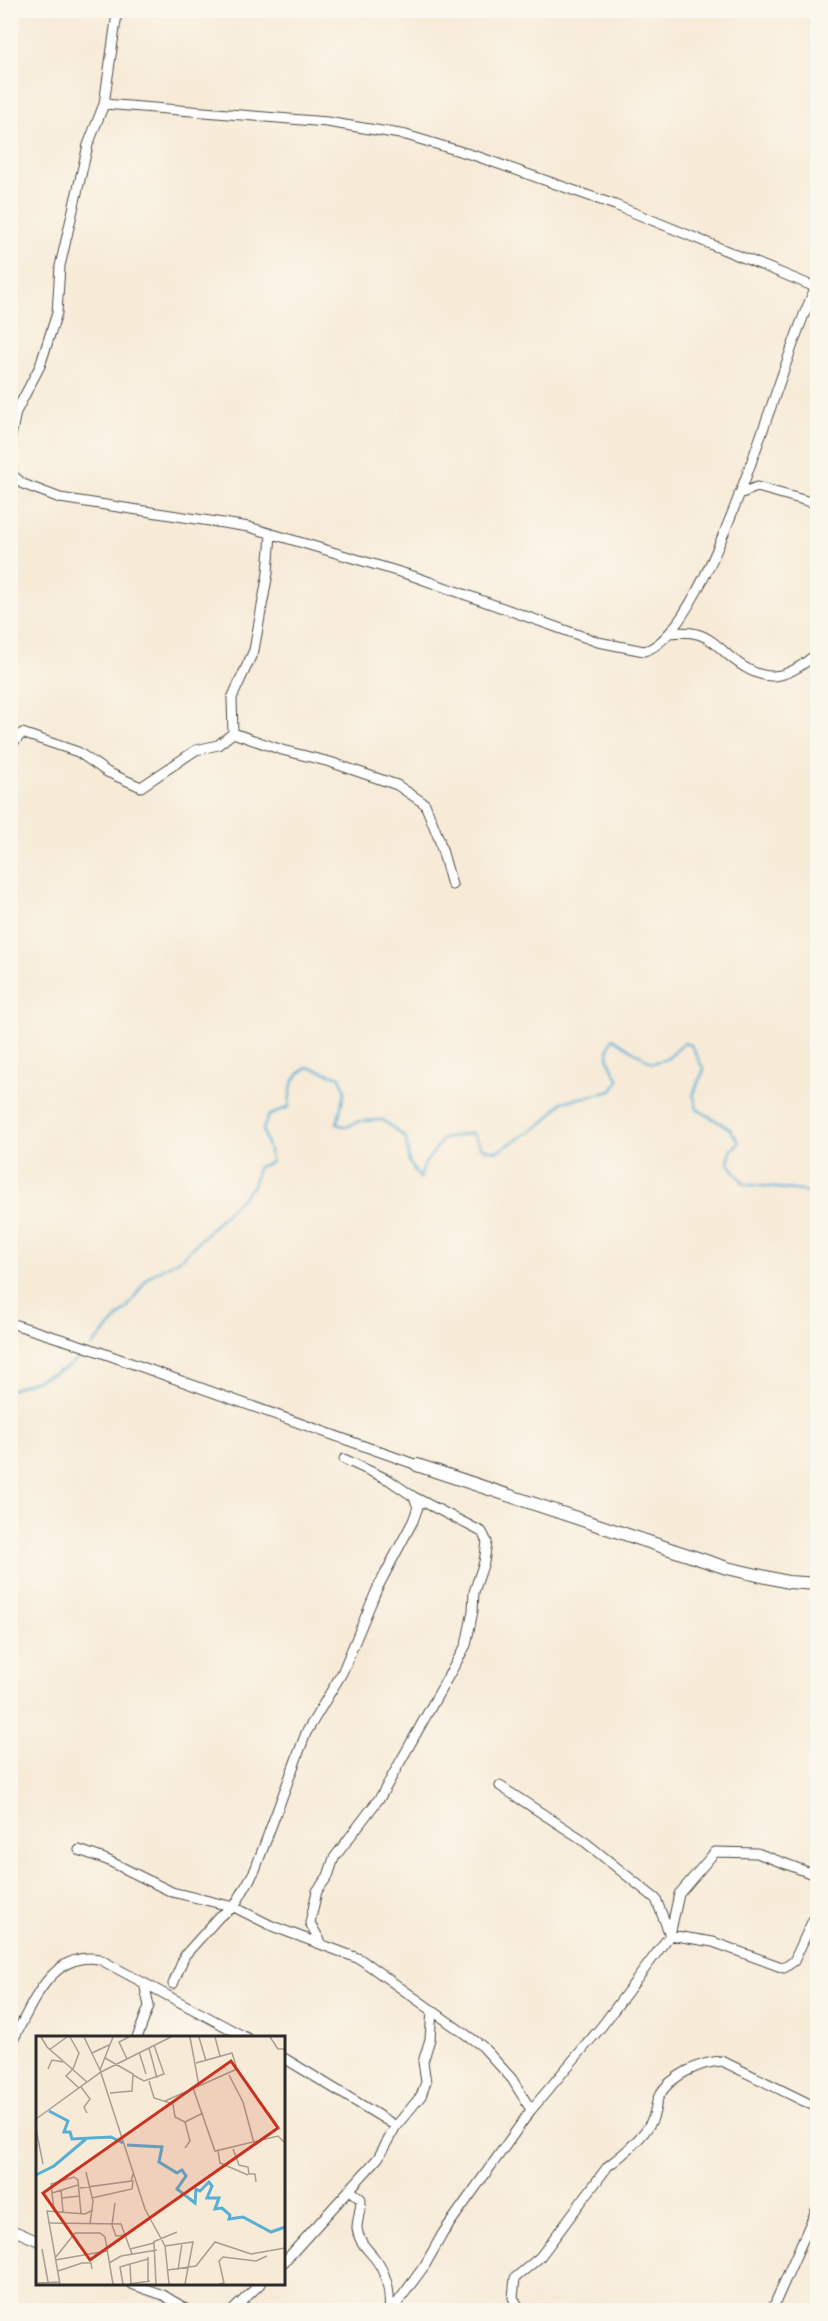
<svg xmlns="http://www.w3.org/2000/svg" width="828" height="2321" font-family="Pangolin,sans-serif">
<rect width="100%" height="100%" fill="#fbf7ec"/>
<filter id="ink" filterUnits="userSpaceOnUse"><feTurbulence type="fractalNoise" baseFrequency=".0167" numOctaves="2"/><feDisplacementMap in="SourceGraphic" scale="12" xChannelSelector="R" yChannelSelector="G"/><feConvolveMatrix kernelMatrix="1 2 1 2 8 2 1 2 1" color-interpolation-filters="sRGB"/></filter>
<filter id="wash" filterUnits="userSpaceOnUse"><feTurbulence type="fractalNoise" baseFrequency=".008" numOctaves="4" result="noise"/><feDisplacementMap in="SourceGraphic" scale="24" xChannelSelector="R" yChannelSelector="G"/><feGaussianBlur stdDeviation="1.35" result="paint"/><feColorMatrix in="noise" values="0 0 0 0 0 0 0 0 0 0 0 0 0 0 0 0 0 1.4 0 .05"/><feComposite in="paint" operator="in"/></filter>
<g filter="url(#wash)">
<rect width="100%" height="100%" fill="#f7ebd8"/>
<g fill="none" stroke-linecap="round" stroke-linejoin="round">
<!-- stream -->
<path stroke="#58afd5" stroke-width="2" d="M91,1347L128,1307L148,1277L183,1257L253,1186L258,1167L272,1162L263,1130L268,1116L289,1107C290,1088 291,1077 308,1067L340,1077L345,1089L337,1124L347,1127L359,1121L383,1120L406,1138L409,1162L420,1179L424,1165L443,1139L472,1133L483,1149L498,1151L544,1123L562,1102L612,1091L619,1080C610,1065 603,1054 613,1038L652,1063L667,1059L684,1043L691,1045L704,1070L693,1094L697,1109L730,1129L739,1142L731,1151L728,1162L744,1184L818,1193
M10,1390L64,1369L88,1352"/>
</g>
</g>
<g filter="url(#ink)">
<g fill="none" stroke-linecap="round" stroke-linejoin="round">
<defs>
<path id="minor" d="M104,104L327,122L406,135L479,157L615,205L815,287
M10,441L16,412L40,366L57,313L60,266L88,145L104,104L117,14L114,10
M10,473L23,484L60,498L249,527L413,576L598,642L644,651C711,634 783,348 818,283
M739,494L757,487L818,504
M669,633C678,632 688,631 697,634C709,637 719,647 728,655C762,684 784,683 818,652
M233,733L232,698L254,650L268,573L271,534
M10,747L22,733L78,752L107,772L141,787L196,750L218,745L233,733L282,750L330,762L397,785L425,804L439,839L452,885
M10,1323L83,1346L417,1465
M500,1786L580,1838L656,1899L670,1935L713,1942L784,1968L794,1961L818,1909
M79,1850L107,1860L172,1892L234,1907L272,1926L360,1959L482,2046L512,2079L531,2110
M322,1944L310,1923L317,1891L328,1876L334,1858L381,1796L466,1645L473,1611L474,1592L484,1562L487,1542L482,1532L414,1497
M173,1984L185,1955L220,1916L234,1907L255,1870L306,1733L342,1673L377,1589L413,1521L418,1507L414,1497L389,1480L344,1459
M137,2038L149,2006L144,1983
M10,2046C30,2010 49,1950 99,1959L247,2038
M284,2058L396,2126
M349,2189L361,2199C361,2209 357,2220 357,2228C358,2240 366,2248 373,2256C386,2271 391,2292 389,2310
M10,2229L38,2241
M284,2262L378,2158L396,2126L421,2096L426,2082L423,2062L430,2039L432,2010
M131,2284L163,2295L188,2310
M233,2310L260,2284
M392,2310L425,2265L443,2233L531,2110L602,2026L670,1935L679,1894L715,1852L757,1853L818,1876
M521,2310L513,2298L515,2278L540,2257L608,2166C624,2154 641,2140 651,2122C656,2114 655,2104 659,2096C670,2076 700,2062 722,2061L818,2108
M772,2310L818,2206"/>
<path id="tertiary" d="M417,1465L727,1568L788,1582L818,1584"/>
</defs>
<!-- minor casing -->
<use href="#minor" stroke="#4a4845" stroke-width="11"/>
<!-- tertiary casing -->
<use href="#tertiary" stroke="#4a4845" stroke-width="14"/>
<!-- minor -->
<use href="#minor" stroke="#fff" stroke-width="9"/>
<!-- tertiary -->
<use href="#tertiary" stroke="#fff" stroke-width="12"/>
</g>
</g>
<!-- overview -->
<g transform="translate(36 2036)">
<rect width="249" height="249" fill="#f7ebd8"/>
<path fill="none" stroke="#58afd5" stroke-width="3" d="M13,75L32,85L28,96H34L36,103L75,101L87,107M91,109L126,111L123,126L141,137L146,134L150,140L141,153L159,167L160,153L164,155L173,146L176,150L171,162H183L179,173L186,172L194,179L193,183L207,181L235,196L249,191M0,139L18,130L50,103"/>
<path fill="none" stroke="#a59e93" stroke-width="1.5" d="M5,1L11,11L51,46M34,1L43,17L37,33M48,1L64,34M77,1L64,34L109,173L129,210L133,248M154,1L163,50M163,1L170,25M179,1L184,20M234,1L242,13H249M113,12L121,42M13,14L31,1M103,16L110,38M56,17L73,9M69,22L97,38L96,55L74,57M91,23L83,6L93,1M12,33L16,24L27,26M37,33L30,40L43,52M97,39L108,45L128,38L118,9M193,39L207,66L218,107M113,45L118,62L137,68L139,81L149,86L154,105L149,112M45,51L54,63L48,71L51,77M157,52L179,115L242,100L249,107M129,65L201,33L196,17L160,27M0,83L65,36L135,1M149,86L167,77M0,93L7,128M197,113L203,129L212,131L213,138H219L220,146M182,115L184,127L212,139M50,136L57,165L54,188M44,152L95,145L97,138M25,154L27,176M16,157L42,149M26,162L44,160M56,162L96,153L97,144M79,167L76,189L80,200L90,199M18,174L15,148L38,141L42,144L45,178M12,187L85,188L96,218M117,206L141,196M129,210L157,206L149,248M6,213L12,246M94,213L118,207L120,248M19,222L39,197H64L69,201L77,248M19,224L71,215M73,227L85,220L121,214M132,234L160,230L179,206L215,218L249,212M142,234L146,207M22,235L46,227H55L56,233M112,245V221M0,247L24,246M24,248L11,175L49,178L57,174M87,248L84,231L94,228M93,248L114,245M95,248L94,228L112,223M183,248L188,247L183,225L187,221L220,225L231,220"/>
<path fill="#c8321e" fill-opacity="0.15" stroke="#c8321e" stroke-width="3" d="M195,25L242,92L54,224L7,157Z"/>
<rect width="249" height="249" fill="none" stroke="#2b2b2b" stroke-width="3"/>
</g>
<!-- margin -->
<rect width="828" height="2321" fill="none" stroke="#fbf7ec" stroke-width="36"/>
</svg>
